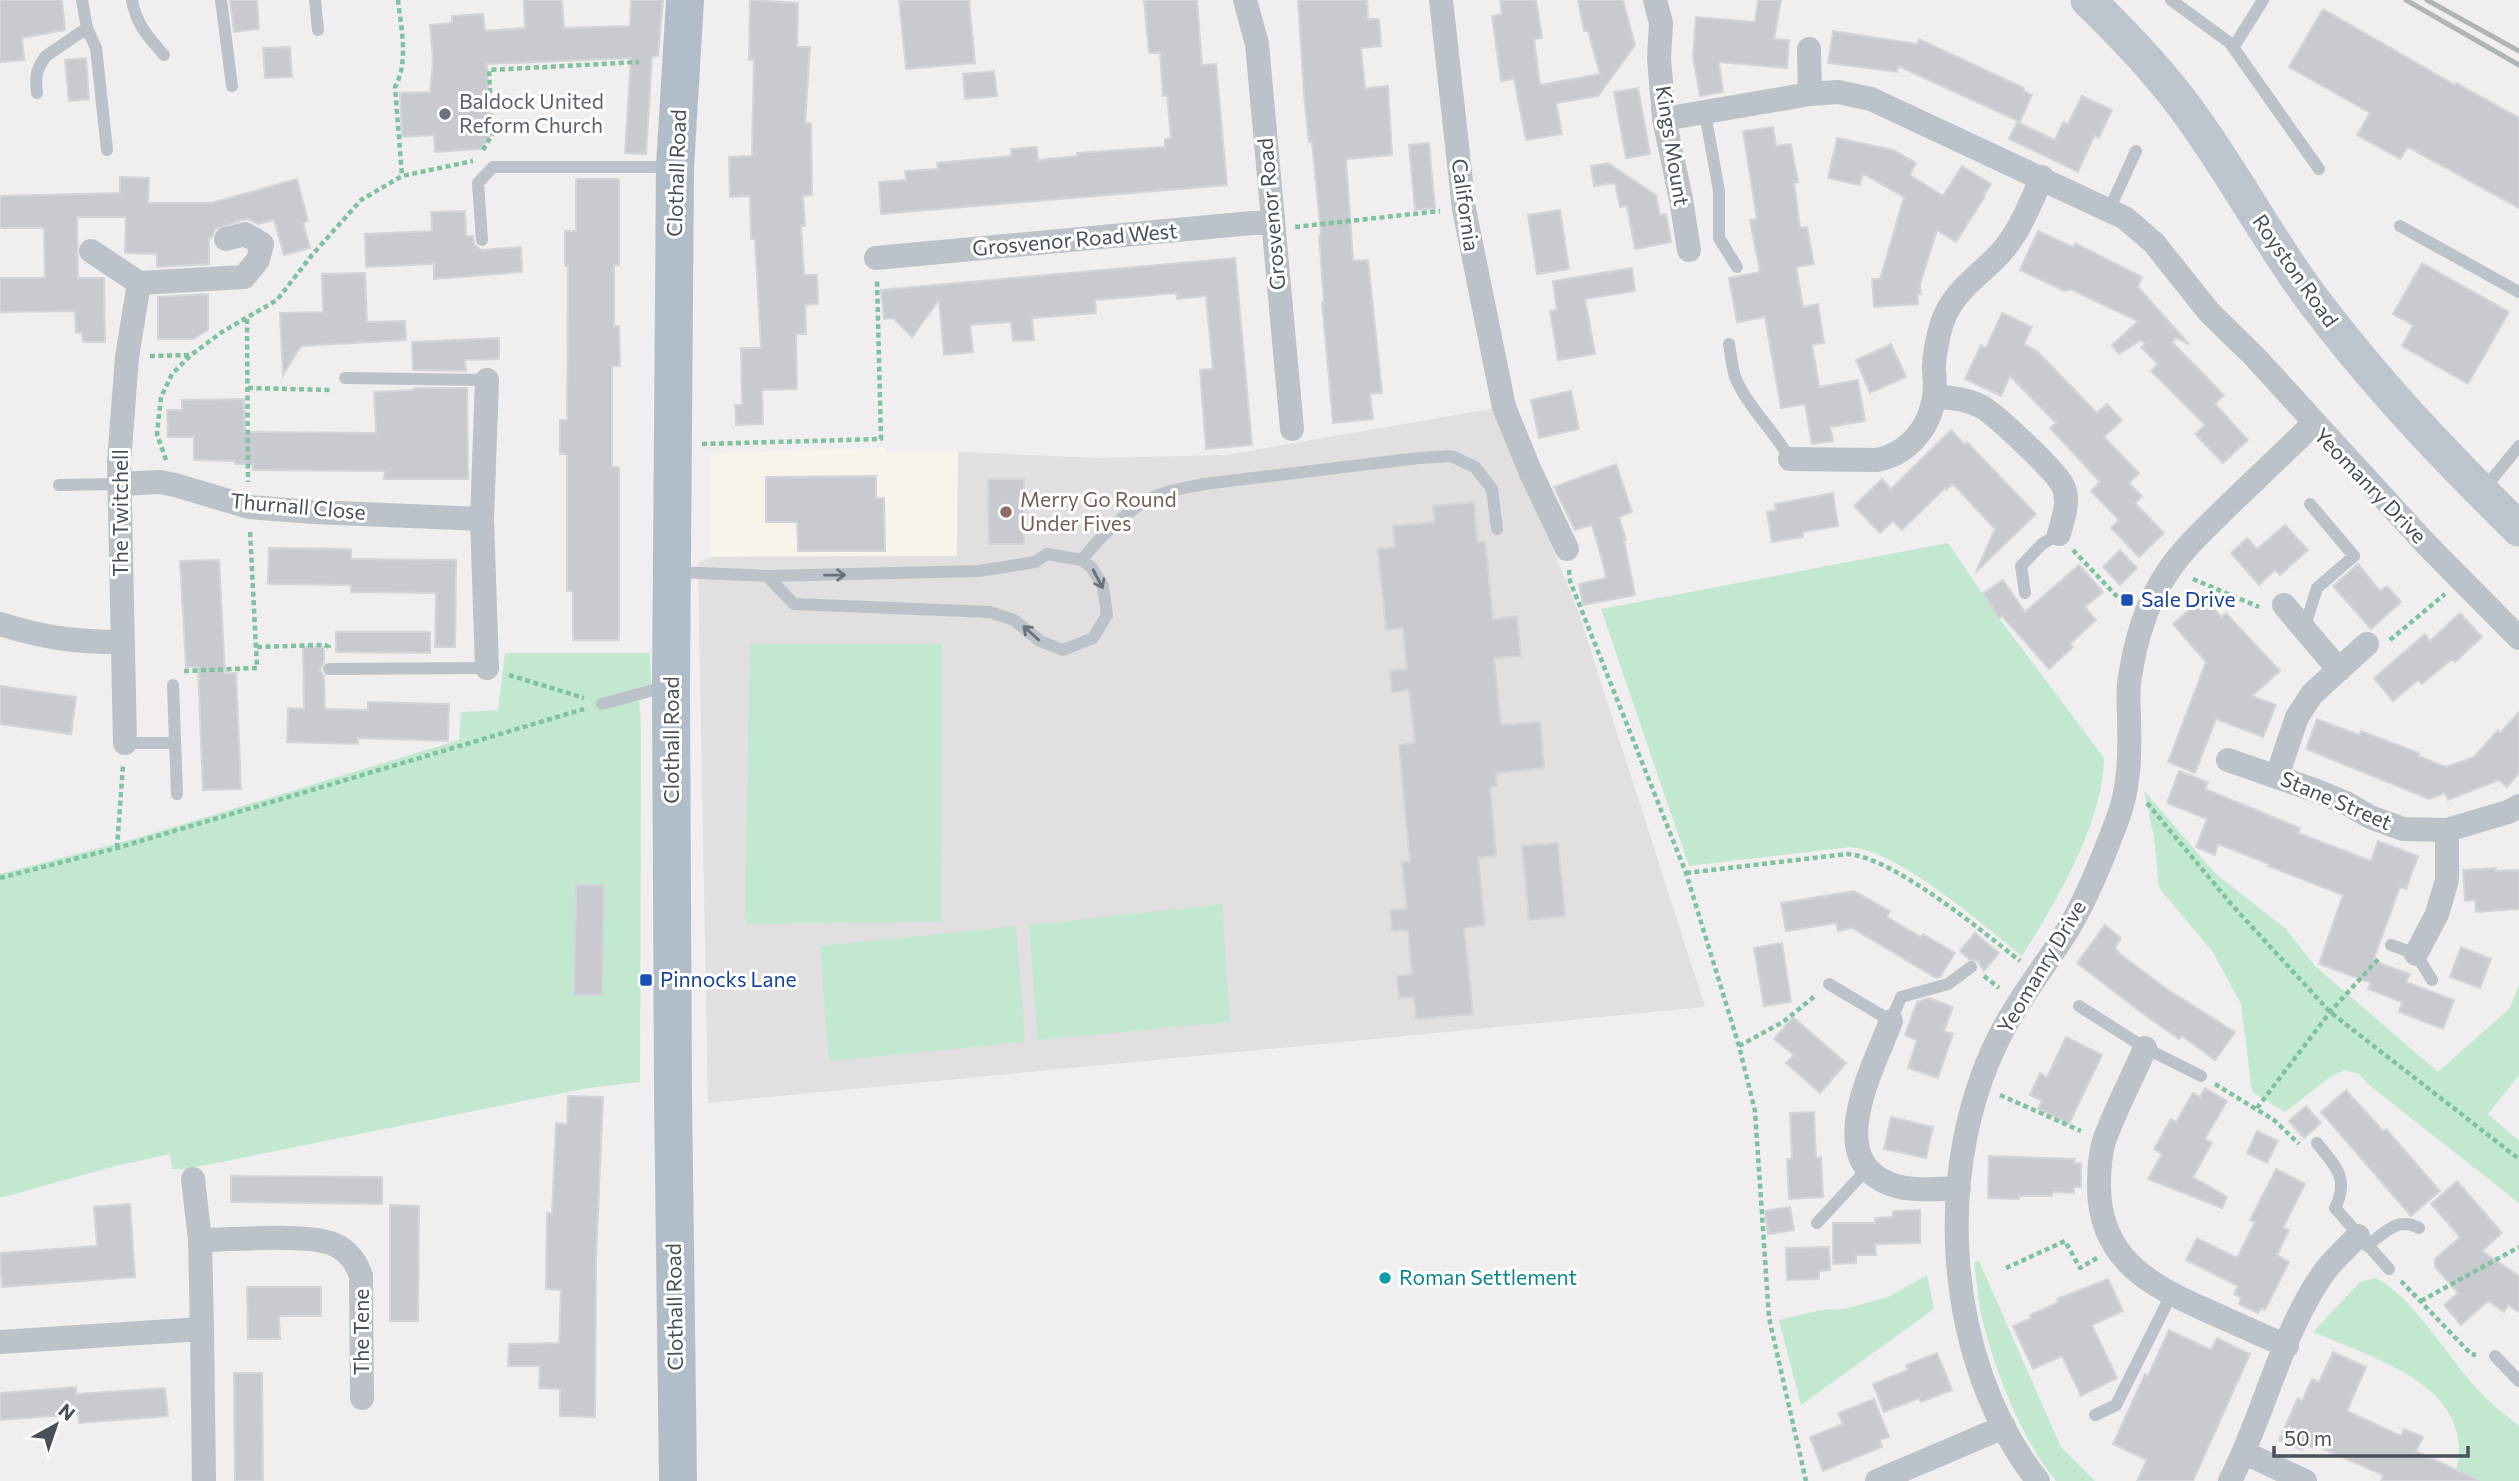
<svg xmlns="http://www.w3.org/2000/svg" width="2519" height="1481" font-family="Commissioner,sans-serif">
<rect width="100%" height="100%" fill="#f0eeee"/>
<!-- commercial -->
<path fill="#f9f4e9" d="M885,448L886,452H958V556L710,557V453Z"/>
<!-- education -->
<path fill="#e1dfdf" d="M1496,408L1579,614L1705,1007L708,1103L698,563L710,557L957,556L958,452L1098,458L1226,455Z"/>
<!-- green -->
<path fill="#c2e9d0" d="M1948,543L1999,618L2104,758C2103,823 2056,902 2022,956C1982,924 1900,852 1851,847L1689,866L1601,609Z
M750,644H942L941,922L745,924Z
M505,653H650L651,688L639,692L641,732L640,1082L588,1088L186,1169H172L170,1154L115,1166L0,1198V874L137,838L459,740L461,712L498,710Z
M2144,791L2216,874L2286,929L2315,966L2438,1072L2510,1008L2519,984V1075L2488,1114L2519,1141V1203L2369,1085L2359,1074L2344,1070L2330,1077L2285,1112L2252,1092L2241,1004L2213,952L2159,888L2154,837Z
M1222,904L1230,1022L1038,1040L1029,925Z
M1016,926L1025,1042L829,1061L820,946Z
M1979,1261L2061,1447L2095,1481H2056C2022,1440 1996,1374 1983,1322C1978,1303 1977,1282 1974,1262Z
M1927,1275L1934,1309L1801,1405L1779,1320L1821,1310L1844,1309L1888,1297Z
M2375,1278C2411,1294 2450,1360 2478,1390C2490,1403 2505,1415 2519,1426V1481H2453C2485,1388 2377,1360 2313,1332L2360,1282Z"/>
<!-- building -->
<path fill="#c9cad0" stroke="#d3d5d9" stroke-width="2" d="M0,0H62L65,30L22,38L24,60L0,62Z
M230,0H257L259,29L234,32Z
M524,0H562L564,28L630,26L631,0H663L658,56L652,57L646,154L625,153L631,58L487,64L490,136L481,149L435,152L434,135L402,137L400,93L430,92L433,60L430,25L452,23V16L483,14L485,31L525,28Z
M750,0L798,3L797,47H810L805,123H811L812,195L803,196L805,226H801L804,275H817L818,304L805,305L806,334H796L797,389L762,390L763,424L736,425L735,405H742L741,348H761L755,239H751L750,196L730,197L729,157L752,156L754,60H749Z
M899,0H969L975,63L906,69Z
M1144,0H1197L1202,65L1216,64L1227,185L881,214L879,182L906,180L905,171L938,169L937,163L1012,156L1011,149L1037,147L1038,160L1078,156L1077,153L1165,147V139L1171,138L1167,95L1163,96L1160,53H1149Z
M1298,0H1367L1368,19H1379L1381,46L1361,48L1365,88L1388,86L1392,155L1346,159L1353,261L1368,260L1382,393L1370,394L1373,419L1333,423L1322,302H1324L1319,236L1321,235L1312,142H1309L1304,95Z
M1500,0H1536L1542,38L1534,39L1540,85L1600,74L1588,31H1584L1578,0H1623L1635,45L1598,96L1556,103L1562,134L1526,140L1514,79L1501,81L1492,16L1502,14Z
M1758,0H1781L1774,39L1789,40L1787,68L1719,62L1723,92L1700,96L1693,57L1696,17L1755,22Z
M2323,9L2455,85L2456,83L2519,118V208L2408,147L2400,159L2357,135L2370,113L2289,67Z
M1833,31L1917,44L1919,39L2024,88L2023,91L2032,95L2020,122L1898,66L1897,72L1828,63Z
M290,47L292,77L265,78L263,48Z
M86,58L89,99L69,101L65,60Z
M994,71L997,96L965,99L963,74Z
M1638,88L1650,154L1626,158L1614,92Z
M2082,96L2112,110L2099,138L2094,136L2078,172L2009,139L2017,122L2055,140L2063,122L2068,124Z
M1773,127L1776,146L1791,144L1798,182H1794L1800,228L1807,227L1814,264L1796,267L1803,307L1818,304L1824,343L1812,345L1819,387L1858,380L1865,421L1830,427L1833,441L1812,444L1805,404L1781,408L1765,317L1737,322L1729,278L1760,272L1750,220L1757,219L1743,131Z
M1837,138L1893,150L1916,163L1910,175L1943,196L1962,166L1991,184L1984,195L1985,196L1956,242L1937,230L1920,285L1921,294H1917L1918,304L1874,307L1872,279H1880L1904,197L1863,174L1860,185L1828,178Z
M1429,143L1435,208L1415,210L1409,145Z
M1608,163L1656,195L1660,215L1666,214L1671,242L1635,249L1627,206L1620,207L1615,183L1594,186L1591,166Z
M120,177L149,178L148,203H211L297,179L308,221L303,223L310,248L284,255L274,220L258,224L248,219L242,220L215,229L212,237L209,238V264L157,267V254L125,253L126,217H77L78,278H104L105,342H83L82,333H76L75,311L0,312V278H45L44,228H0V196L120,193Z
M576,179H619V265H614V326H619L620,366H612V467H619V640H573V591H567V454H560V420H567L568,266H565V231H576Z
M1560,210L1569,269L1537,274L1528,215Z
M465,211L466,236H473L474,244L481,250L521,247L522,272L434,279V264L366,267L365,234L432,231L431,212Z
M2038,231L2073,247L2075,243L2142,277L2138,287L2189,344L2176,338L2172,342L2224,395L2215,404L2248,440L2223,463L2195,434L2205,425L2151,371L2158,364L2141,347L2145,344L2141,340L2119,354L2112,345L2138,321L2070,289L2064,291L2020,270Z
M1235,258L1252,445L1206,449L1200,370L1213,369L1206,296L1177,299L1176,293L1095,300L1096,313L1032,318L1034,340L1013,341L1011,322L970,325L973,352L944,355L939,300L912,337L893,318L884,319L881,290Z
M2422,263L2509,312L2468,384L2402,346L2413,325L2393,314Z
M1632,268L1635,291L1585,299L1595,354L1558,360L1550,311L1557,310L1553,281Z
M365,273L367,322L405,321L406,340L301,346L283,375L280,313L323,312L322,274Z
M208,294V330L193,339H158V297Z
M2002,313L2032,327L2024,344L2037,351L2097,413L2107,404L2122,420L2104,437L2139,473L2129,483L2142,496L2135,503L2164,533L2139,557L2111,528L2119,520L2091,491L2100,482L2050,428L2056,423L2010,376L2001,396L1965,379L1981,345L1986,348Z
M499,338V359L465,360L466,371L413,370L412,342Z
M1891,344L1906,377L1870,393L1856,360Z
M414,388H467L468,479H384L385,471L253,470V464H235V461L194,460V437H168L167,410H182V400L244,399L245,432L376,433L374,392L414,390Z
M1571,391L1579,429L1539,438L1531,400Z
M1951,430L1965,445L1967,442L2036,514L1976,572L1995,529L1953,484L1946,490L1945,488L1902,530L1893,521L1880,533L1854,506L1882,479L1891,489Z
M1616,464L1632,512L1619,517L1626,540H1624L1635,595L1583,605L1579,584L1606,578L1601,556L1592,525L1575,530L1554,487Z
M876,476V498H884L885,551H798L797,522H766V477Z
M988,479H1024V544H989Z
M1833,493L1838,526L1803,532V537L1772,542L1767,512L1776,510L1775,504Z
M1474,502L1477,542L1485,541L1493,619L1517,616L1521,656L1494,658L1501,725L1540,722L1544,768L1496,773L1497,786L1490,787L1496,856L1478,858L1485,925L1464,928L1473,1014L1416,1019L1414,997L1399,998L1397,976L1412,974L1408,930L1392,931L1390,910L1407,909L1402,862H1410L1399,745L1415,743L1409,690L1392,692L1390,671L1407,669L1403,628L1386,630L1378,549L1395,547L1393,526L1435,522L1433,506Z
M2285,525L2308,550L2280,575L2275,570L2259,585L2231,553L2247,538L2257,549Z
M269,548L351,549V559L456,560L455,647H435L436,593L351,592V585L268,584Z
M2120,550L2137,568L2120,585L2103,567Z
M219,560L225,674L236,673L241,789L203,790L198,667H186L180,561Z
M2358,564L2380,591L2387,586L2401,602L2371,629L2333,586Z
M2079,565L2103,592L2085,607L2096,620L2070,644L2073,647L2049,669L2002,616L1999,618L1983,593L2003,580L2025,612Z
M2204,597L2221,617L2226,613L2280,671L2252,696L2276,705L2263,737L2216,719L2195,773L2168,762L2206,662L2173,624Z
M2460,613L2482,637L2455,662L2452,659L2422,684L2418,680L2393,701L2374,678L2425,634L2430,641Z
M336,632H430V653L336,652Z
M303,647H324V662L320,670L324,676L325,709L368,710V702L449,704L448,741L358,738V744L287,742L288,708L304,709Z
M0,686L76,697L71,734L0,724Z
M2519,712V773L2507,787L2499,780L2448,800L2445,793L2429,799L2306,749L2317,719L2359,735L2361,731L2419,753L2418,756L2446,767L2474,757L2498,730L2500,733Z
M2179,771L2208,782L2205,789L2300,828L2298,833L2371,861L2378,841L2418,856L2406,889L2400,887L2373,961L2410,974L2406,982L2454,1000L2443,1029L2399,1012L2402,1002L2368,989L2371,983L2319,964L2343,895L2268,866L2269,864L2218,844L2215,855L2196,847L2207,819L2167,803Z
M1558,843L1565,916L1529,920L1522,846Z
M2496,868V871L2519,870V909L2476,912L2475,900L2465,901L2463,870Z
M576,885H604L602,995H574Z
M1854,891L1890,911L1887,917L1921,937L1923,934L1955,953L1940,977L1936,978L1852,928L1838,931L1836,923L1786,931L1781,903Z
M2105,925L2121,938L2115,948L2120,954L2168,990L2235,1032L2215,1060L2182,1036L2179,1039L2142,1013L2077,963Z
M1975,933L1999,953L1984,971L1978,961L1969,959L1960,951Z
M1782,943L1791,1002L1764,1006L1754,948Z
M2461,947L2491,959L2480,988L2450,977Z
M1929,998L1953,1007L1944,1031L1953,1034L1938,1078L1908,1068L1917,1040L1905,1035L1917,1002Z
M1793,1017L1846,1063L1820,1093L1786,1063L1794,1055L1774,1039Z
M2066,1037L2102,1055L2069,1124L2038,1109L2042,1101L2030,1095L2040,1073L2047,1077Z
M2205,1088L2227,1101L2205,1139L2212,1143L2193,1177L2227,1197L2222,1208L2148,1179L2162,1154L2154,1149L2171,1119L2176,1122L2193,1093L2200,1097Z
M2346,1090L2383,1131L2386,1129L2440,1191L2411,1216L2321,1112Z
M568,1096L603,1097L596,1259L595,1417L560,1416V1389L539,1388L540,1366H508L509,1344L559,1343L561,1290L546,1289L547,1213H552L556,1123L567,1124Z
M2306,1106L2321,1123L2304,1138L2289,1121Z
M1814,1112L1816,1158L1821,1157L1823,1197L1789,1199L1787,1159H1792L1790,1113Z
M1891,1117L1933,1127L1926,1158L1884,1149Z
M2257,1131L2278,1141L2267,1163L2247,1153Z
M1989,1156L2075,1159L2074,1163H2081V1187H2074V1193L2052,1192V1196H2019V1199L1988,1198Z
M2276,1169L2305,1184L2283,1228L2289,1230L2277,1255L2289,1262L2265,1310L2261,1308L2258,1313L2239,1304L2241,1298L2234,1294L2238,1286L2186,1260L2197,1238L2237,1258L2255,1222L2250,1220Z
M231,1176L382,1177V1204L231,1202Z
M2457,1181L2502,1233L2482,1251L2519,1276V1312L2508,1305L2504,1312L2488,1301L2461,1325L2444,1305L2458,1293L2435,1267V1259L2460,1237L2431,1204Z
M130,1204L135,1277L2,1287L0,1253L97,1246L94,1207Z
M390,1205L419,1206L418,1321H390Z
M1790,1207L1794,1230L1768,1234L1765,1211Z
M1920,1210V1243L1875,1244L1876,1255H1856V1263L1833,1264V1223H1875V1218L1893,1217V1211Z
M1829,1247L1830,1270L1819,1271V1279L1787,1280L1786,1248Z
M2108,1279L2123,1311L2092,1325L2117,1378L2081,1396L2062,1356L2033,1369L2013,1326L2031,1318L2030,1315L2059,1302L2057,1299Z
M247,1287H321V1316H279L280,1339H248Z
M2169,1330L2211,1350L2217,1338L2250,1354L2193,1481H2137L2147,1460L2113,1444L2145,1374L2148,1376Z
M2333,1352L2366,1367L2347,1411L2401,1436L2404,1429L2423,1437L2416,1451L2480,1481H2381L2383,1475L2317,1446L2316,1449L2305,1444L2302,1450L2279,1440L2298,1398L2302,1401L2312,1379L2319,1382Z
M1937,1353L1952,1390L1921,1402L1919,1398L1884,1412L1873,1384L1908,1370L1906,1365Z
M234,1373H262L263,1481H235Z
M76,1387V1394L165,1388L168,1416L79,1423L78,1414L0,1420V1393Z
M1874,1399L1889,1437L1880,1440L1882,1447L1823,1471L1810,1437L1843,1424L1838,1413Z"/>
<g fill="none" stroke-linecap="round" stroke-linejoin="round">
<!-- path -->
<path stroke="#7ec29f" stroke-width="4.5" stroke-dasharray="5 3.5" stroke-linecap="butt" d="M398,0C401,28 409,62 395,87L402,176
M483,150L492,135L489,70L639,62
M1295,227L1440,211
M247,319L248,482
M150,356L190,355
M248,388L332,390
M702,444L881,439L877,280
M166,460L157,434L161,397L172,374L191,355L222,332L277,300L312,255L361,200L402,176L473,161
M2073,550L2125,605
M1569,570L1570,581L1686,873L1739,1046L1755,1111L1769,1318L1806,1481
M2193,579L2259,607
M2390,640L2445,594
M257,647L325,645L329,647V650
M184,671L257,668L250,530
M509,675L584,698
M2147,803L2232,905L2330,1012L2519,1159
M117,848L123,765
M1686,873L1847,854C1893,857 1982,931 2020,961
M0,878L117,848L584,709
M1984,976L1999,988
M1739,1046L1783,1022L1815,996
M2215,1084L2274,1120L2299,1144
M2000,1095L2081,1131
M2257,1108L2330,1012L2380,957
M2006,1268L2065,1241L2080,1268L2097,1258
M2401,1281L2471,1354L2476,1355
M2421,1301L2519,1247"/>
<!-- lane -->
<path stroke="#bbc2c9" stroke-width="12" d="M82,0L87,28L96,48L107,150
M132,0C136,24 148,37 164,55
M221,0L232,86
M315,0L318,30
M2171,0L2230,43L2319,169
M2233,48L2263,0
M37,93C35,77 36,69 46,56L87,28
M1705,113L1719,191V238L1737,267
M2109,210L2136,151
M2400,226L2519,292
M482,240L478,183L493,167H672
M1729,344C1731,355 1732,367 1735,377C1748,408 1774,430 1790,459
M345,378L487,380
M59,485L118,484
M2484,489L2519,446
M1082,560C1099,538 1121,516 1146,501C1163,491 1184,488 1204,484L1419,458L1451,456L1475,467L1492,489L1497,529
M677,572L767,576L979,571L1035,562L1047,554L1082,560L1092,568L1103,586L1107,615L1093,638L1063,650L1040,641L1014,620L990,612L794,604L767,576
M2025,593L2021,566L2042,544L2059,534
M2304,629L2317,588L2354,556L2310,504
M329,669L487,668
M173,685L177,794
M602,704L657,689L668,688
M125,743H175
M2391,945L2416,954L2432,980
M1829,984L1891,1021L1901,997L1948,984L1971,967
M2079,1006L2145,1048L2201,1076
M2317,1143C2335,1166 2350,1178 2335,1208L2389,1269
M1817,1223L1868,1168
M2367,1246C2384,1233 2398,1216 2419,1228
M2495,1356L2519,1381
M2095,1415L2116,1405L2171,1295"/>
<!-- street -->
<path stroke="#bbc2c9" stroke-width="24" d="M1245,0L1257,44L1292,429
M1441,0L1464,209L1504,407L1531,473L1567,549
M1655,0L1661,23L1659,58L1664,119L1681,199L1689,250
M1809,49L1810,94
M1664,119L1810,94L1838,92L1871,99L2125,218L2154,243L2209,312L2255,357L2425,543L2519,638
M91,251L139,283L244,277L258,260L262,244L245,234L226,239
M876,258L1273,221
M487,380L482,519L487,668
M1935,396C1951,398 1967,399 1982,407C1996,415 2057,472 2063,486C2070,501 2063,519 2059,534
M1790,459L1876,460C1907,455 1930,428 1934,397C1936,387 1934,376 1934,365C1935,351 1938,336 1942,323C1954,288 1982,275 2004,249C2021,228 2031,202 2042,177
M118,484L160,482L175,485L249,507L313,512L482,519
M2284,605L2339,670
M0,624C44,638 76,642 122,642
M125,743L119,462L127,357L139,283
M2228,760L2317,791L2346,803L2370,817L2403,829L2447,830L2508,812L2519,806
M2277,776L2297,717L2312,694L2367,644
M2416,954L2437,914L2447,880V830
M1891,1021C1875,1065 1822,1158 1890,1184C1911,1192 1937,1189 1959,1188
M2145,1048C2132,1079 2115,1110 2104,1141C2100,1155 2099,1169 2099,1184C2098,1258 2149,1285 2208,1311C2235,1323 2261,1335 2287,1346
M200,1240C232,1240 307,1233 333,1244C348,1250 356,1261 361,1276L362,1398
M202,1329L204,1481
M0,1342L202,1329L200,1240L193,1179
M2245,1453L2305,1481
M1877,1481L2004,1427
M2038,1481C1942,1359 1931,1161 2005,1026C2023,993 2047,963 2067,931C2087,898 2102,860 2116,823C2130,789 2130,754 2129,718C2129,705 2127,690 2130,677C2135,644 2144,610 2162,581C2180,550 2207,527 2232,502C2259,476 2287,450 2313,424
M2230,1481C2264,1415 2282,1330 2325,1271C2335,1258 2347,1247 2358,1236"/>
<!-- secondary -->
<path stroke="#bcc5cd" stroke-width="35" d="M2088,0C2122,33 2155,67 2184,106C2230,167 2265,235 2310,296C2374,382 2443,454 2519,529"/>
<!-- primary -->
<path stroke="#b1bec9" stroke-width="38" d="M678,1481L673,1095L671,688L675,167L685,0"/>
<!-- rail -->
<path stroke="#b1b4b7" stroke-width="5" d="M2406,0L2519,65
M2427,0L2519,51"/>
</g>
<!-- one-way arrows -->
<defs><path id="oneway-shaft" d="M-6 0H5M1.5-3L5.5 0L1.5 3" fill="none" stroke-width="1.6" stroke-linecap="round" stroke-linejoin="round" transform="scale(1.75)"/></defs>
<g stroke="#6a737b">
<use href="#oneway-shaft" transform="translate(835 575) rotate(-1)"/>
<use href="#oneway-shaft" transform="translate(1098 579) rotate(62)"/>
<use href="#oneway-shaft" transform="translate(1031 633) rotate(-138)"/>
</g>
<!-- markers -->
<circle fill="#6b7280" stroke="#fff" stroke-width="2.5" cx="445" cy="114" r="7"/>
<circle fill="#8d6e63" stroke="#fff" stroke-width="2.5" cx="1006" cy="512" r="7"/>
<g fill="#1a4fb4" stroke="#fff" stroke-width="2.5">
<rect x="2120" y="593" width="14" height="14" rx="3.5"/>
<rect x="639" y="973" width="14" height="14" rx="3.5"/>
</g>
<circle fill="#0f9aa8" stroke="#fff" stroke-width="2.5" cx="1385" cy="1278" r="7"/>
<g text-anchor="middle" stroke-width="6" stroke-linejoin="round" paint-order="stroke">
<!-- worship labels -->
<g font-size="21" fill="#5b616d" stroke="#fff" text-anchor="start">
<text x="459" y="109">Baldock United<tspan x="459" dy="24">Reform Church</tspan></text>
</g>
<!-- street labels -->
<g font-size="21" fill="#485159" stroke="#fff">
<text transform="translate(1672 146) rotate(81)" y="7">Kings Mount</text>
<text transform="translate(677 173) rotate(-88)" y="7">Clothall Road</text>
<text transform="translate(1465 205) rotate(82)" y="7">California</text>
<text transform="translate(1272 214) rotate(-95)" y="7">Grosvenor Road</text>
<text transform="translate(1075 240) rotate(-5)" y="7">Grosvenor Road West</text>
<text transform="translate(2295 271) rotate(55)" y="7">Royston Road</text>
<text transform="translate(2370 486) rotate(46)" y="7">Yeomanry Drive</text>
<text transform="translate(298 507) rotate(5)" y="7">Thurnall Close</text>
<text transform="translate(121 513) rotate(-90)" y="7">The Twitchell</text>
<text transform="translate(672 740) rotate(-90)" y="7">Clothall Road</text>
<text transform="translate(2336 801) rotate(23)" y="7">Stane Street</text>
<text transform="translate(2042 967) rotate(-59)" y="7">Yeomanry Drive</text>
<text transform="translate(675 1307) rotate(-91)" y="7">Clothall Road</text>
<text transform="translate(362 1332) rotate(-90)" y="7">The Tene</text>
</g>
<!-- education labels -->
<g font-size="21" fill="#785e54" stroke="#fff" text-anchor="start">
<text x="1020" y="507">Merry Go Round<tspan x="1020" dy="24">Under Fives</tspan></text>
</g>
<!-- transit labels -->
<g font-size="21" fill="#164399" stroke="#fff" text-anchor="start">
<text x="2141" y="607">Sale Drive</text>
<text x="660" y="987">Pinnocks Lane</text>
</g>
<!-- culture labels -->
<g font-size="21" fill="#0d838f" stroke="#fff" text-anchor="start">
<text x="1399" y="1285">Roman Settlement</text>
</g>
</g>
<!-- north arrow -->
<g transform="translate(56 1425) rotate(40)" stroke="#ffffff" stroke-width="5" paint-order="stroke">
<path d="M0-5L12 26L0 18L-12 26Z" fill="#485159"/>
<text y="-10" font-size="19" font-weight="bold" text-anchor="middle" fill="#485159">N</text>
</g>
<!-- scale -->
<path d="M2274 1446v10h194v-10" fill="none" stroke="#485159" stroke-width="3.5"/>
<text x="2284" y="1446" font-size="21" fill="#485159" stroke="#ffffff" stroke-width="5" paint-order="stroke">50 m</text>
</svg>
